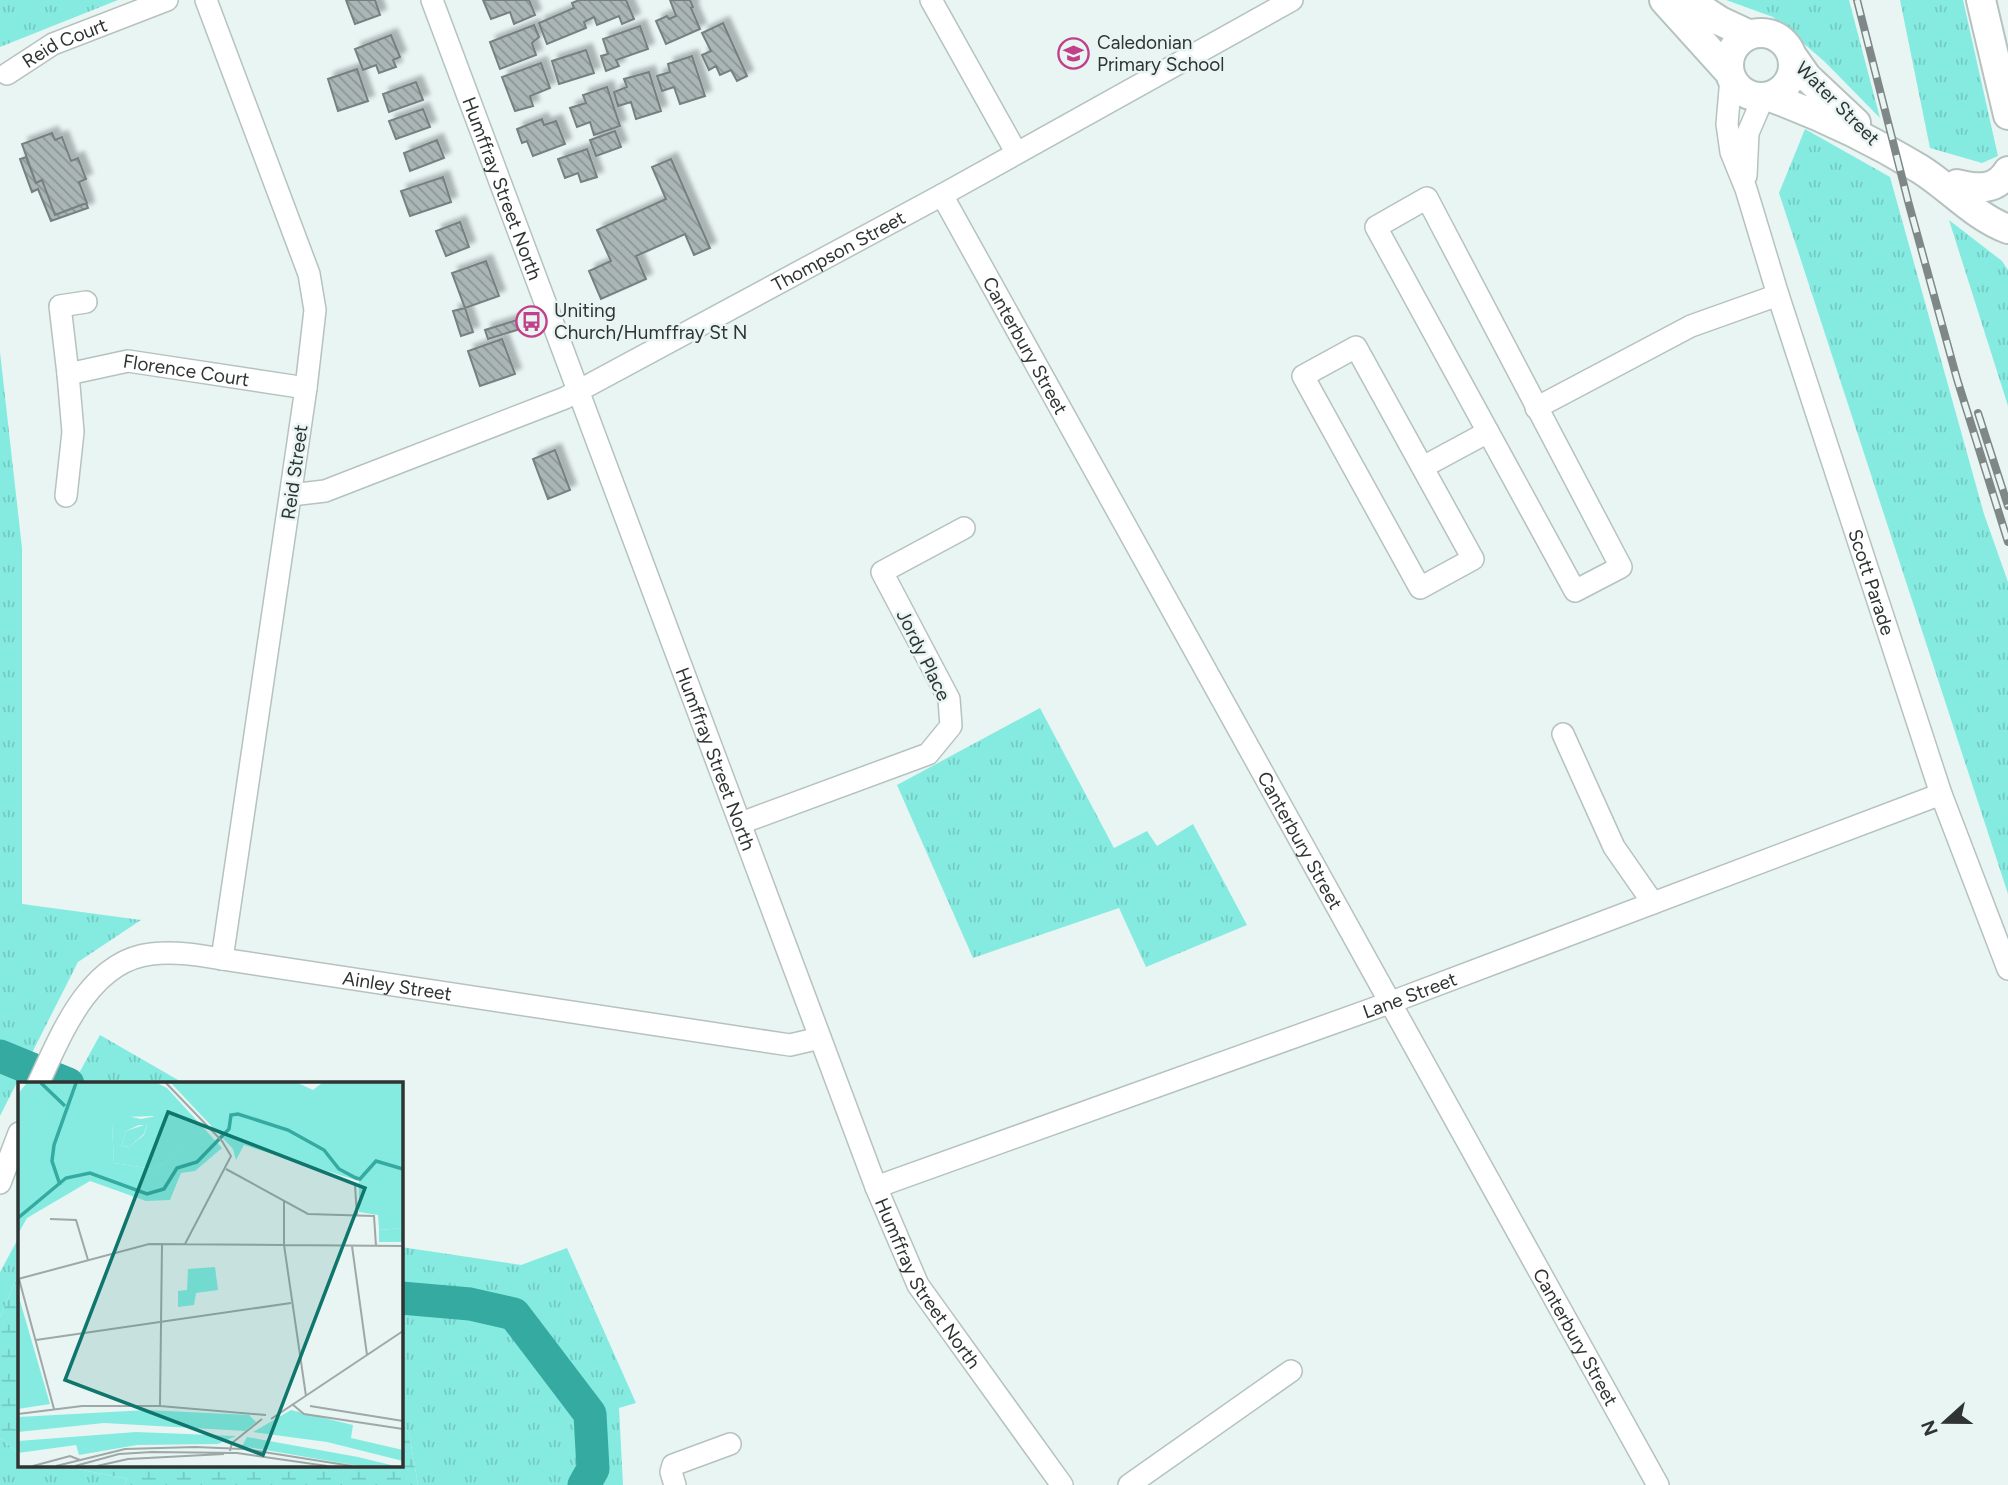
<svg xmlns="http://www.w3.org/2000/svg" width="2008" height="1485" font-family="Figtree,sans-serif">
<defs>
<pattern id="wetland-marsh" width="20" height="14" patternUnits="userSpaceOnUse" patternTransform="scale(1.75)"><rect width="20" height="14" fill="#85ebe1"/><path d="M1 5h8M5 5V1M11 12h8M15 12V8" fill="none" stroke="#73cac2"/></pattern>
<pattern id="park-tufts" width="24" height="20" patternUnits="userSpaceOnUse" patternTransform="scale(1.75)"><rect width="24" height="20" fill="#85ebe1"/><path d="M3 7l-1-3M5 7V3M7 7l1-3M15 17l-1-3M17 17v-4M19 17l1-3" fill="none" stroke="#73cac2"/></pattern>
<pattern id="building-back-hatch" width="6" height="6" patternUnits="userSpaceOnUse" patternTransform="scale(1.75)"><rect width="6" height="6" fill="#aab6b5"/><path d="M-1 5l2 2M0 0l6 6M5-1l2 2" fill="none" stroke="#8b9594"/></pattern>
<filter id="shadow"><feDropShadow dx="6" dy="-6" stdDeviation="2" flood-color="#0004"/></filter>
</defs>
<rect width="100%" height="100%" fill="#e8f5f3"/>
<!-- wetland -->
<path fill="url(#wetland-marsh)" d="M19,1273V1454L0,1438V1317Z
M401,1426L409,1433L418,1485H124L128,1479L63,1466H401Z"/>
<!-- park -->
<path fill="url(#park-tufts)" d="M0,0H118L0,47Z
M1726,0H1849L1880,118L1825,62L1773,17Z
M1900,0H1963L1998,156L1982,163L1930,148Z
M1805,129L1890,177L1984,514L2008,582V894L1779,193Z
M1949,220L2002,261L2008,270V406Z
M0,352L22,548V904L141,920L78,962L0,1116Z
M1040,708L1114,848L1147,831L1157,846L1193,824L1247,925L1146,967L1119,908L973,958L897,785Z
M100,1035L185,1084H73Z
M19,1237V1273L0,1317V1272Z
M401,1247L521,1265L567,1248L636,1403L619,1408L623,1485H418L409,1433L401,1426Z
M0,1438L19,1454V1466H63L128,1479L124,1485H0Z"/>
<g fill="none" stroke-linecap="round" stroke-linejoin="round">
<!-- river -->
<path stroke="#35aaa0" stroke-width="33" d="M0,1056L68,1084
M401,1298L470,1304L514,1314L590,1414L593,1469L584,1485"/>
</g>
<!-- building -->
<path fill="url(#building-back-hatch)" stroke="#74807f" stroke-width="2" filter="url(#shadow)" d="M346,0H375L380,15L355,24Z
M483,0H529L535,15L514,24L510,12L491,19Z
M579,0H626L634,19L622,24L619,16L597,25L594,17L584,22L586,28L547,44L539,23L574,8L572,3Z
M670,0H690L693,7L691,8L700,29L666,44L656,21L667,16L669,19L676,16Z
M723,23L747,76L737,81L731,70L720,75L716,66L709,70L702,55L711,51L702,33Z
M534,25L539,37L532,43L536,55L500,69L490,42Z
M640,26L648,49L616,60L619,66L606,71L601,56L608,54L603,39Z
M391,35L400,57L393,60L396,67L379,73L376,65L363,70L355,49Z
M586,50L594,73L559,84L552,61Z
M692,56L705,96L680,104L674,87L662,91L657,76L670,72L668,64Z
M541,63L550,88L530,96L533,106L515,111L502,77Z
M357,69L368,101L338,111L328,79Z
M649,72L661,111L636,119L631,102L618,106L614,92L627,87L624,79Z
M416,82L423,100L389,112L383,94Z
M607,87L620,126L594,135L590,122L577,127L570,108L586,103L583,95Z
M423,109L430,127L396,139L389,121Z
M542,119L544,125L556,121L565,144L533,156L527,141L522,143L517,129Z
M615,131L621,147L596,156L590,140Z
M52,133L55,140L62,137L71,161L78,158L86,179L79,182L87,203L55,215L42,180L36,183L22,144Z
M437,140L444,158L410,171L404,153Z
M587,149L597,177L581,182L578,173L565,178L558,159Z
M26,157L36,183L42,180L55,215L86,203L88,208L51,221L38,189L32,192L20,159Z
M671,159L710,248L694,255L685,234L636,256L646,279L601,299L589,271L611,261L597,230L666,199L652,167Z
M443,177L451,202L410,216L401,191Z
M460,222L469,247L446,256L436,231Z
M486,261L499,296L465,308L452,273Z
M465,308L473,332L461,336L453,311Z
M517,320L520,329L488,339L485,330Z
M502,339L515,374L480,386L468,351Z
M555,450L570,490L548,499L533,459Z"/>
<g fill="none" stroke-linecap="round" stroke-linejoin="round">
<defs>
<g id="minor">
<path d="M206,0L309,274L315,310L306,388L222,959"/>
<path id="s1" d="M432,0L876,1187L918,1285L1062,1485"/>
<path d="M931,0L1016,152"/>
<path id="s2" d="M7,74L53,44L167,0"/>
<path id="s3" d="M1731,78L1727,124L1731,152L1746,189L1778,295L1941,794L2008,969"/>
<path d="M1746,176L1748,133L1763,98"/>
<path id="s4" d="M942,195L1658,1485"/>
<path d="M1427,198L1621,567L1575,591L1376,227Z"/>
<path d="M1356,347L1473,559L1420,588L1303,376Z"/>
<path d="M68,374L60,306L86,302"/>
<path d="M1536,408L1691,326L1778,295"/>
<path d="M1423,467L1488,432"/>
<path id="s5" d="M291,495L325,491L565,398L942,195L1292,0"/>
<path id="s6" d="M66,496L73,432L68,374L128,361L306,388"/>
<path d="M1563,734L1614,847L1653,903"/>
<path d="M741,823L928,754L951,726L949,699L882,572L964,528"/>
<path id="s7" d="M38,1084C61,1035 89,961 151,954C175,951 199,955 222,959L790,1045L820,1038"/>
<path d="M0,1183L19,1133"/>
<path id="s8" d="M876,1187L1389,1003L1941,794"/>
<path d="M675,1485L671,1472L673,1465L730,1444"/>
<path d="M1129,1485L1291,1371"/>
</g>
<path id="major" d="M1664,0L1729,72
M1688,0L1720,21L1750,35
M1981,0L2008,115
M1729 65a32 32 0 1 1 64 0a32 32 0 1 1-64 0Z
M1793,57L1807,77L1856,123
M1770,97C1822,116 1872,140 1920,169C1949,187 1975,217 2008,229
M1957,184C1978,189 1996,191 2008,171"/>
</defs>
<!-- minor casing -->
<use href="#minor" stroke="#b5c2c0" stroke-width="24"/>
<!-- major casing -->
<use href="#major" stroke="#b5c2c0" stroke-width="32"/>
<!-- minor -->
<use href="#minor" stroke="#fff" stroke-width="21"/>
<!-- major -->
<use href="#major" stroke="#fff" stroke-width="28"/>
<defs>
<path id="rail" d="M1857,0L1908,201L1957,379L2008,542
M1978,413L2008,506"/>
</defs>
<!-- rail casing -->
<use href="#rail" stroke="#808887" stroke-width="8"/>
<!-- rail -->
<use href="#rail" stroke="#e8f5f3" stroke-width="5" stroke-dasharray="16" stroke-linecap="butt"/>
</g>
<!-- icons -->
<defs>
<symbol id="school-ring" viewBox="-11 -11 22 22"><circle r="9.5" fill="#e8f5f3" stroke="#c24089" stroke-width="1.5"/><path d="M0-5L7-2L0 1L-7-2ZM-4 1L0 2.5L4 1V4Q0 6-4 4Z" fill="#c24089"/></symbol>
<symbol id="bus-ring" viewBox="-11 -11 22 22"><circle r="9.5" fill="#e8f5f3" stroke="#c24089" stroke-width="1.5"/><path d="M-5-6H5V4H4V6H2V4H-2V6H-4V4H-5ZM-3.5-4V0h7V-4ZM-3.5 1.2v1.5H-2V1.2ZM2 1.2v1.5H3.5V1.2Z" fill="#c24089"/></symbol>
</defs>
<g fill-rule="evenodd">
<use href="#school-ring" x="1056" y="36" width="35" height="35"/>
<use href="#bus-ring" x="514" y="304" width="35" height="35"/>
</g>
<g text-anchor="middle" stroke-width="5" stroke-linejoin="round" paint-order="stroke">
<!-- poi labels -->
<g font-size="19" fill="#2f3433" stroke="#e8f5f3" text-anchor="start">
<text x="1097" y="49">Caledonian<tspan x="1097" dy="22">Primary School</tspan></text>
<text x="554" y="317">Uniting<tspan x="554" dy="22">Church/Humffray St N</tspan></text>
</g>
<!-- street labels -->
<g font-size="19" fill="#2f3433" stroke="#e8f5f3">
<text dy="7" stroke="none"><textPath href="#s2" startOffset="66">Reid Court</textPath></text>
<text transform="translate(1838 103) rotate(45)" y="7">Water Street</text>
<text dy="7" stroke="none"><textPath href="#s1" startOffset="201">Humffray Street North</textPath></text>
<text dy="7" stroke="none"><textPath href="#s5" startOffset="602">Thompson Street</textPath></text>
<text dy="7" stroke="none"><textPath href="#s4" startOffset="172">Canterbury Street</textPath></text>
<text dy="7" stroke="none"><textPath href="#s6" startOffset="243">Florence Court</textPath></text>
<text transform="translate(294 472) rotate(-82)" y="7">Reid Street</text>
<text dy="7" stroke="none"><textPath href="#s3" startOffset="527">Scott Parade</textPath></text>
<text transform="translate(924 655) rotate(64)" y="7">Jordy Place</text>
<text dy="7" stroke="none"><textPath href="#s1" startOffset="810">Humffray Street North</textPath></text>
<text dy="7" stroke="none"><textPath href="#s4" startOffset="738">Canterbury Street</textPath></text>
<text dy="7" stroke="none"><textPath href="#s7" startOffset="429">Ainley Street</textPath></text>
<text dy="7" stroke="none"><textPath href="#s8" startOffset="567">Lane Street</textPath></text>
<text dy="7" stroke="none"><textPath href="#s1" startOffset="1377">Humffray Street North</textPath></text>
<text dy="7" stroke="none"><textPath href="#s4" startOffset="1306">Canterbury Street</textPath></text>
</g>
</g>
<!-- overview -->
<g transform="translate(18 1082)">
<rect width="385" height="385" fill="#e8f5f3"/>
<path d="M129,42L126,52L112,64L103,65L108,49ZM385,146V160H361V148Z" fill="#85ebe1"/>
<path d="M160,30L184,50L147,81L135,87L96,81L94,42L109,34L123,37ZM121,43H129L126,53L112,64L103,65L108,49Z" fill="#85ebe1" fill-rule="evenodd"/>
<path d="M4,1H139L149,6L204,66L177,89L163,91L152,118L128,119L72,99L9,136L0,152V12L8,2ZM160,30L183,50L147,81L135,87L96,81L94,43L109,35L135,34L144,47ZM153,1H280L295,8L304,1H385V146L361,148L360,133L341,130V99L226,63L218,78L215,67ZM197,185L200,208L178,211L176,223L160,225V209L169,208L170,187ZM0,212L32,322L0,327ZM129,328L231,333L238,340L227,349L86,341L0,350V335ZM273,328L335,343L333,356L385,368V379L309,360L235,350ZM118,350L218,354L200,362L119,363L61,373L58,363L0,371V359ZM229,355L340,375L377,384H341L224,364Z" fill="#85ebe1" fill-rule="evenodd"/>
<path fill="none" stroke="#35aaa0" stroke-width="3.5" d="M23,1L47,24M42,103L34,79L36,63L58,1M0,136L48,96L72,91L129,112L146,107L159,86L179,80L211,47L213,33L220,32L270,48L306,68L321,87L338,96L342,97L358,79L385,87"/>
<path fill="none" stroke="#9ea8a6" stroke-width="2" d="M148,1L204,59L213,74L167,162M208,87L290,132L356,134L358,164M337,103L339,134M266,119V163L288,314M32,137L58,138L70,178M334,164L349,273M0,197L131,162L385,164M1,197L36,327M18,258L273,221M274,322L286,332L385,347M142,324L144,162M292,324L385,339M0,332L64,324H142L248,333M253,337L385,249M212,369L214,361L244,337M15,384L52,374L62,378M38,384L107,367L177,365L226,367L334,384M57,384L101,372L134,370L219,371L309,384M79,384L110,377L206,372"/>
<path fill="#0f766e" fill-opacity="0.15" stroke="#0f766e" stroke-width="3.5" d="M150,30L347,106L245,373L47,298Z"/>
<rect width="385" height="385" fill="none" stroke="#2f3433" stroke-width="3.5"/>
</g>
<!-- north arrow -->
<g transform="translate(1945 1422) rotate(249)" stroke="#e8f5f3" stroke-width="5" paint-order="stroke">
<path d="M0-5L12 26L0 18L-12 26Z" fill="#2f3433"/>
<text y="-10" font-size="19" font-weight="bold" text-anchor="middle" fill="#2f3433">N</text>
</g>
</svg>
